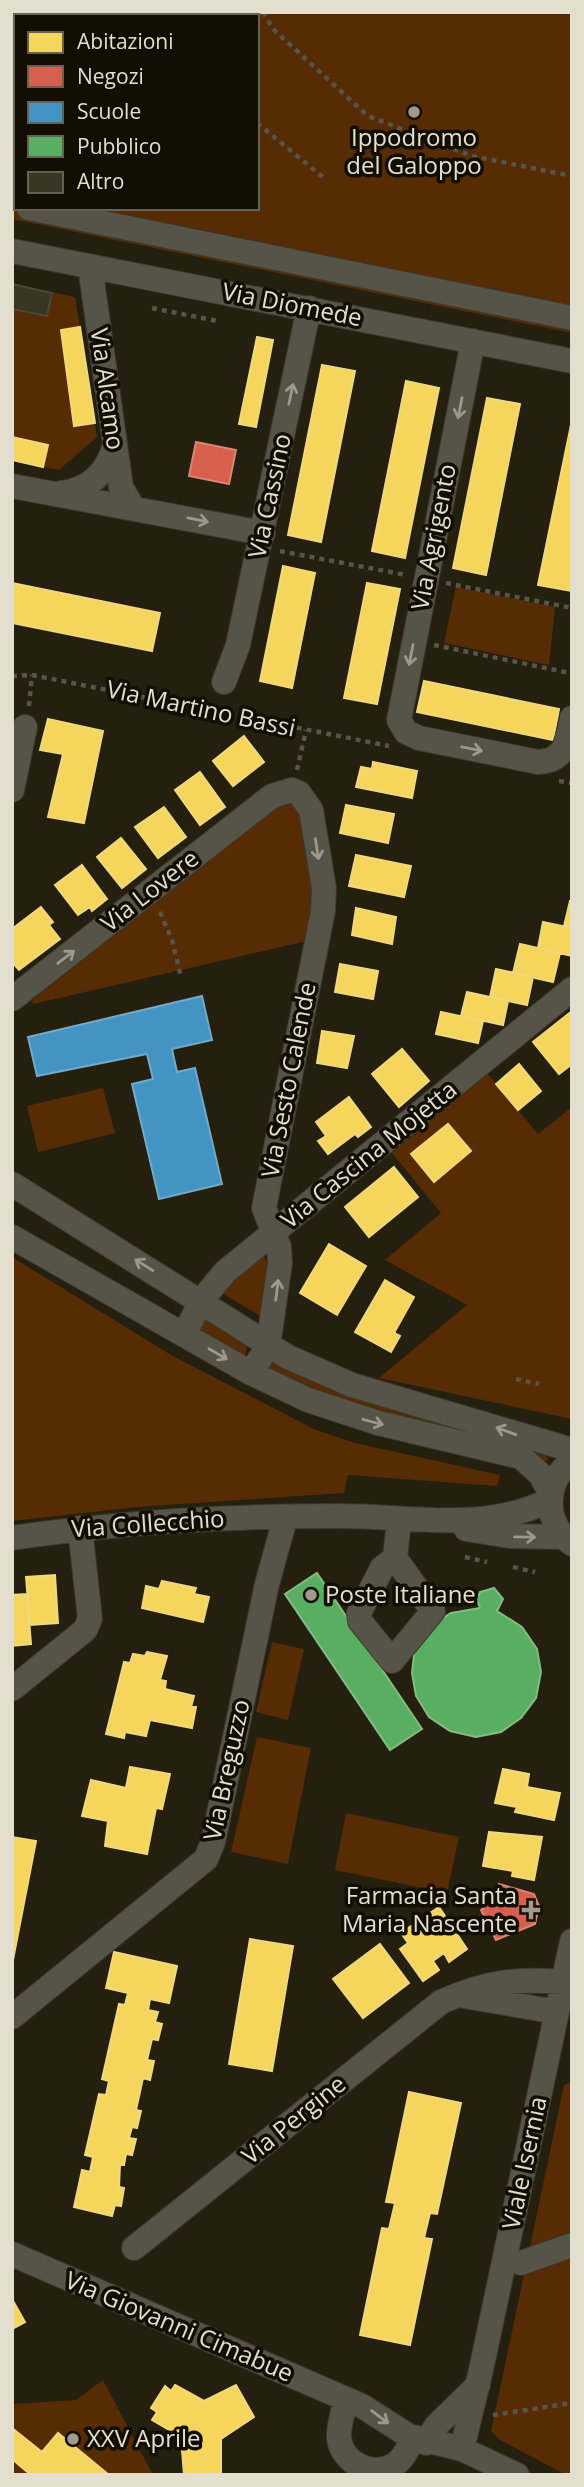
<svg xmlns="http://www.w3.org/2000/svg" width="584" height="2487" font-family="'Open Sans',sans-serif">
<rect width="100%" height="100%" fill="#241f0e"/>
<!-- green -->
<path fill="#572b04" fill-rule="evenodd" d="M12,12H572V333L12,219ZM16,16H257V208H16Z
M12,284L75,297L97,437L59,470L12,460Z
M456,587L555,607L549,665L444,643Z
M293,803L298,807L314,884L307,941L33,1004L32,1000L282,804Z
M488,1074L538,1134L572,1107V1419L379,1378L467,1305L385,1260L441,1213L392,1153Z
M103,1088L115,1133L38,1152L27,1106Z
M263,1255L268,1263L260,1316L222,1293L233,1278Z
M12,1257L171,1355L316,1430L355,1443L500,1475L497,1486L348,1475L344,1493L137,1507L12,1521Z
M206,1318L248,1343L245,1355L239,1356L201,1335L199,1326Z
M273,1358L518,1442L549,1458L544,1463L382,1417L267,1371Z
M272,1642L304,1649L288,1720L256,1712Z
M257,1737L311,1748L288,1864L231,1852Z
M346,1813L459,1837L447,1893L335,1870Z
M572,2082V2475H566L500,2440L491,2431L564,2085Z
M103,2380L153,2475H12V2404L76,2400Z"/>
<!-- homes -->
<path fill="#f6d55c" stroke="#f0d87e" stroke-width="2" d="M80,327L95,423L74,426L61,330Z
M257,337L273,340L256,427L239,424Z
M322,365L355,371L321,542L288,535Z
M406,381L439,388L405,558L372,551Z
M487,398L520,404L486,575L453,568Z
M572,420V591L538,585Z
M12,437L48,445L43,467L12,460Z
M283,566L315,573L292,688L260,681Z
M12,583L160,613L152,651L12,623Z
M367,583L400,589L377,704L344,698Z
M424,681L559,709L553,740L417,712Z
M48,719L103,731L84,823L48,817L63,754L40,750Z
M244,736L264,762L233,786L213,761Z
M373,762L417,771L412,798L356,787L361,767L372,769Z
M200,772L225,807L200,825L175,790Z
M346,805L394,814L388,843L340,833Z
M164,807L186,837L158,858L135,827Z
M121,838L146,869L122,888L97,857Z
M356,855L411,866L404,897L349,886Z
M82,865L107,899L92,911L90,907L78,915L55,885Z
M570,901H572V928L564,926Z
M41,907L53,922L49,925L60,939L19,970L12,962V929Z
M356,908L396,917L392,944L352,935Z
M543,922L572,928V956L538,948Z
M520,944L560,953L553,982L513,973Z
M340,964L378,971L373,999L335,992Z
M496,969L533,977L527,1005L490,997Z
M467,992L508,1001L503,1025L461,1016Z
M572,1011V1064L559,1074L533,1042Z
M441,1012L483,1021L478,1043L436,1034Z
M322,1031L354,1036L347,1068L317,1063Z
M402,1049L429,1081L399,1107L372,1074Z
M519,1064L541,1091L518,1110L496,1084Z
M349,1097L371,1127L358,1137L355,1134L328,1154L318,1141L326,1136L316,1122Z
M448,1124L471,1151L434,1182L411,1154Z
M394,1167L418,1197L369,1237L345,1207Z
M329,1244L366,1266L337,1315L300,1293Z
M385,1280L414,1297L394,1333L400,1336L391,1352L355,1332Z
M55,1575L58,1623L30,1625L26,1577Z
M162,1581L196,1588L194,1594L209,1597L203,1622L142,1608L146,1586L159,1589Z
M27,1594L31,1644L12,1646V1595Z
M147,1652L167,1656L160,1680L166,1681L165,1689L194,1696L191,1707H196L192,1728L150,1720L146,1736L125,1732L124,1738L106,1734L124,1662L130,1663L133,1654L145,1656Z
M130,1767L170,1774L162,1809L156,1808L147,1854L105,1846L108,1821L82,1816L91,1780L126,1788Z
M503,1769L529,1774L527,1787L560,1793L554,1820L515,1812L517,1807L495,1803Z
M489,1832L542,1837L534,1880L512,1876L513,1871L483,1866Z
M12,1837L36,1841L13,1960H12Z
M439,1907L467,1949L449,1962L444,1953L433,1961L439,1970L423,1981L400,1949L408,1943L401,1933Z
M250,1939L293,1946L272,2071L229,2064Z
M380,1944L409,1983L363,2018L333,1979Z
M114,1952L177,1966L169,2003L150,1999L148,2010L158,2012L155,2022L162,2024L158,2040L152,2039L147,2060L154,2061L150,2080L143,2078L136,2110L141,2111L137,2128L132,2127L129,2138L136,2139L132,2155L126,2154L124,2165H120L119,2187L124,2188L121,2206L115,2205L112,2216L74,2207L82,2170L90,2172L93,2157L85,2155L99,2094L106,2095L109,2081L102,2079L119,2004L125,2005L128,1993L106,1988Z
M409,2092L461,2103L437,2214L430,2213L424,2238L432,2239L410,2345L360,2335L382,2228L389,2229L395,2203L386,2202Z
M12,2299L25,2322L12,2329Z
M175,2385L204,2401L236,2385L254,2417L221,2439V2475H184L181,2437L152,2420L157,2412L151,2408L165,2386L171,2391Z
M12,2428L42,2452L58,2433L109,2475H31L12,2459Z"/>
<!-- shops -->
<path fill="#d6604d" stroke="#da8673" stroke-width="2" d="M196,442L236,450L229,484L189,476Z
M499,1884L534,1894L539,1906L535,1924L496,1940L481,1910L494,1901Z"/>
<!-- schools -->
<path fill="#4393c3" stroke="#73aac6" stroke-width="2" d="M202,996L212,1040L172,1049L177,1072L195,1068L222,1184L159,1199L132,1084L153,1079L147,1054L37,1076L28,1037Z"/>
<!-- public -->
<path fill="#5aae61" stroke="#83bc81" stroke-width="2" d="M317,1573L422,1729L390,1750L285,1594Z
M494,1588L503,1599L497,1611L522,1627L537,1649L541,1672L536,1698L521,1718L501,1732L476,1737L450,1731L429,1717L416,1696L412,1673L415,1646L430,1626L451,1613L480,1608L477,1600L480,1592Z"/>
<!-- building -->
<path fill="#393724" stroke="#494839" stroke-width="2" d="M12,284L52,293L47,316L12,309Z"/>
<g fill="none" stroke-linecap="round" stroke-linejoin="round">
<defs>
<path id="minor" d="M29,208L572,318
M12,251L572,361
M90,266L121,487L133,508
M473,341L399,720L406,732L419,738L538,762C566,761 567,741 572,718
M12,486L263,533
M61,493C90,490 108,471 115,444
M224,682L238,645L309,308
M12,790L25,727
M12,999L272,796L292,790L299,793L311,810L324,888L323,911L264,1208L279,1247L280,1263L268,1346L251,1373
M12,1184L288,1357L352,1385L572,1450
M12,1237L251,1373L308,1400L378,1423L521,1457L540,1474L551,1494
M184,1335L201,1301L225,1272L572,989
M572,1460C544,1483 543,1522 572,1544
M466,1529L509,1536L564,1537
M12,1538C121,1522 232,1516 341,1516C412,1516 483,1533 550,1500
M395,1558L382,1568L359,1613L360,1621L392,1661L433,1611L395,1558L399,1520
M12,1689L85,1630L90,1619L80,1528
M464,1996L557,2012
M12,2017L206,1859L213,1842L267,1584L285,1519
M134,2248L441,2002C485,1982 515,1978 563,1982
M12,2254L362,2406L409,2436L462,2449L517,2475
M521,2263L572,2245
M346,2399C344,2411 338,2425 339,2438C342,2463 372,2478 394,2465C404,2459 408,2448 413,2438
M426,2443L436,2426L478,2385
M462,2449L481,2370L572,1941"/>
</defs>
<!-- minor casing -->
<use href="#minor" stroke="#3d382d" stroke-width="26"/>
<!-- path -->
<path stroke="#575449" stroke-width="4.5" stroke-dasharray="5 5" stroke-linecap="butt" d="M59,12L60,16
M163,12L165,16
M263,12L273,29L368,116L472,156L572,176
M257,123L324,178
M152,308L217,321
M280,551L406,575
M446,583L572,608
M434,645L570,673
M12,676L32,675L389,746
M29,706L32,675
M297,770L306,730
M559,781L572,783
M160,912L172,940L181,977
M516,1379L539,1384
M465,1557L487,1562
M513,1567L535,1572
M493,2415L572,2403"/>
<!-- minor -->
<use href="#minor" stroke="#565347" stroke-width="24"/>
</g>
<!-- one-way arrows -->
<defs><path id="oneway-shaft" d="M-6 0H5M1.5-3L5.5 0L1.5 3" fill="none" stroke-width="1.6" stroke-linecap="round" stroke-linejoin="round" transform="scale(1.75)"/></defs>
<g stroke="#9c988a">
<use href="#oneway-shaft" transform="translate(291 394) rotate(-78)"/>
<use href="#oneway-shaft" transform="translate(460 408) rotate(101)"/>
<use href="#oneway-shaft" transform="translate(198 520) rotate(11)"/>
<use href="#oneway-shaft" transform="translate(411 655) rotate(101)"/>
<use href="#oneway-shaft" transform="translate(472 749) rotate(11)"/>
<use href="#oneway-shaft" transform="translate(317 849) rotate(81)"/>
<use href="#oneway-shaft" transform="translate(66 957) rotate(-38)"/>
<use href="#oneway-shaft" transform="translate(144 1265) rotate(-148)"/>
<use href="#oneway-shaft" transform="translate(277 1290) rotate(-83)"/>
<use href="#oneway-shaft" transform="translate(218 1354) rotate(30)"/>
<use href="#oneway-shaft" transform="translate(373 1422) rotate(15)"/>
<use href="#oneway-shaft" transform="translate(506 1431) rotate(-160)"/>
<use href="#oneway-shaft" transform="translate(525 1537) rotate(1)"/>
<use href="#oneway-shaft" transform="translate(380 2417) rotate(37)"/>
</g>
<!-- markers -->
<g fill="#a09b8a" stroke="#120e03" stroke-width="2.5">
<circle cx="414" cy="112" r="7"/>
<circle cx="311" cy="1595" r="7"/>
<path d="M527.5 1899.5h7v7h7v7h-7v7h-7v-7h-7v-7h7z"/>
<circle cx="73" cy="2439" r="7"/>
</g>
<g text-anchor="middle" stroke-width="7" stroke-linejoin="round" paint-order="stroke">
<!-- poi labels -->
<g font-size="24" fill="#e3decd" stroke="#120e03" text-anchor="start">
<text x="414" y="146" text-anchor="middle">Ippodromo<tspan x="414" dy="28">del Galoppo</tspan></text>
<text x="325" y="1603">Poste Italiane</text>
<text x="517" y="1904" text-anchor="end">Farmacia Santa<tspan x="517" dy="28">Maria Nascente</tspan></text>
<text x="87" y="2447">XXV Aprile</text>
</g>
<!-- street labels -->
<g font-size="24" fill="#e3decd" stroke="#120e03">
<text transform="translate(292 305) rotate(11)" y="8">Via Diomede</text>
<text transform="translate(107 389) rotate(82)" y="8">Via Alcamo</text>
<text transform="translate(270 496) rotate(-78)" y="8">Via Cassino</text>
<text transform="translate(434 537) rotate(-79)" y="8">Via Agrigento</text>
<text transform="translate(201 709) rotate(12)" y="8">Via Martino Bassi</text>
<text transform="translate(150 891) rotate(-38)" y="8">Via Lovere</text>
<text transform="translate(289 1080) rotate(-79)" y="8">Via Sesto Calende</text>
<text transform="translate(369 1155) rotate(-39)" y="8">Via Cascina Mojetta</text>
<text transform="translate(148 1524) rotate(-4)" y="8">Via Collecchio</text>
<text transform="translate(227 1770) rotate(-78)" y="8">Via Breguzzo</text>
<text transform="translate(294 2120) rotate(-39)" y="8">Via Pergine</text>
<text transform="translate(525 2163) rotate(-78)" y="8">Viale Isernia</text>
<text transform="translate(179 2327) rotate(23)" y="8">Via Giovanni Cimabue</text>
</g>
</g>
<!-- border -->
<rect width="584" height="2487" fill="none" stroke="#e3decd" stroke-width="28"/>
<!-- legend -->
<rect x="14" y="14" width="245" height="196" fill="#120e03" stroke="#666154" stroke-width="2"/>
<rect x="28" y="32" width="35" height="21" fill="#f6d55c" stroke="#666154" stroke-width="2"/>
<text x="77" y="49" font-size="21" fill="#e3decd">Abitazioni</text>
<rect x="28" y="66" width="35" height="21" fill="#d6604d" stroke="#666154" stroke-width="2"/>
<text x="77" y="84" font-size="21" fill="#e3decd">Negozi</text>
<rect x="28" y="102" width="35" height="21" fill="#4393c3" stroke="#666154" stroke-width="2"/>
<text x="77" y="119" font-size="21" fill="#e3decd">Scuole</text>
<rect x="28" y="136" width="35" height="21" fill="#5aae61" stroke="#666154" stroke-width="2"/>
<text x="77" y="154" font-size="21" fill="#e3decd">Pubblico</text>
<rect x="28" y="172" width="35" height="21" fill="#393724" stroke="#666154" stroke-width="2"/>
<text x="77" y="189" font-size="21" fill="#e3decd">Altro</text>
</svg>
